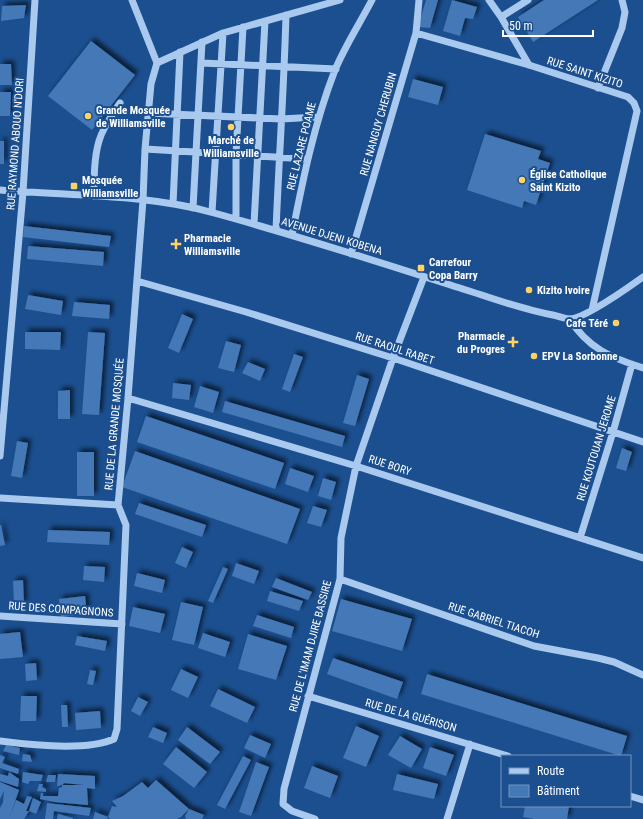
<svg xmlns="http://www.w3.org/2000/svg" width="643" height="819" font-family="'Roboto Condensed',sans-serif">
<defs>
<filter id="shadow"><feDropShadow dx="3.5" dy="-3.5" stdDeviation="2" flood-color="#0009"/></filter>
</defs>
<rect width="100%" height="100%" fill="#1b4f8f"/>
<!-- building -->
<path fill="#4478b7" filter="url(#shadow)" d="M426,0H438L430,28L418,27Z
M452,0L477,7L473,19L465,18L460,36L443,31Z
M544,0H598L533,42L518,17Z
M26,5L24,18L1,21L2,6Z
M91,41L135,75L92,130L48,96Z
M0,64H11L12,85H0Z
M413,79L443,87L438,105L408,97Z
M0,92H11L10,116H0Z
M485,134L541,151L538,159L550,163L536,205L524,201L522,208L467,190Z
M0,141H4V164H0Z
M24,226L111,236L109,247L23,237Z
M28,246L104,252L103,266L27,259Z
M28,295L63,301L61,315L25,309Z
M74,302L110,305L109,319L72,316Z
M182,314L193,319L179,353L168,348Z
M25,332H61L60,350L25,349Z
M88,332L105,333L99,415L82,414Z
M226,341L241,345L234,372L218,368Z
M294,354L303,357L290,392L282,389Z
M248,362L265,369L260,381L242,373Z
M357,375L369,379L355,426L343,423Z
M173,383L191,385L189,400L172,398Z
M200,386L219,392L213,413L194,407Z
M70,390V419H58V391Z
M225,401L345,436L342,447L222,412Z
M146,416L284,463L275,489L137,442Z
M17,441L28,443L22,478L11,476Z
M622,448L632,452L626,471L616,468Z
M135,451L300,509L287,544L122,487Z
M77,452H94V496H77Z
M290,468L314,476L308,492L285,484Z
M323,478L336,482L331,500L318,496Z
M139,503L206,525L202,537L135,514Z
M313,506L327,510L321,527L307,523Z
M0,525H1L5,545L0,546Z
M48,530L110,532L109,545L47,542Z
M182,547L193,552L186,568L175,563Z
M236,563L259,571L254,584L232,576Z
M84,566L105,567L104,582L83,580Z
M223,567L228,569L213,603L208,601Z
M137,573L165,580L162,593L134,586Z
M276,578L312,592L308,600L272,587Z
M23,580L24,604L14,605L13,581Z
M270,591L303,601L299,611L267,601Z
M85,596L87,614L61,617L59,599Z
M341,599L412,619L402,651L332,631Z
M181,602L203,607L194,645L172,640Z
M133,607L165,614L160,633L129,626Z
M257,615L294,627L291,638L253,626Z
M20,632L23,657L0,659V634Z
M203,633L230,642L225,657L198,648Z
M248,634L287,646L276,680L238,669Z
M77,636L107,641L105,651L75,645Z
M333,658L403,682L397,699L327,674Z
M36,663L37,680L26,681L25,664Z
M181,669L198,677L188,698L171,690Z
M90,670L96,671L93,685L87,684Z
M427,674L627,736L621,756L421,694Z
M218,689L255,707L247,723L210,706Z
M21,696H37L36,721H20Z
M138,697L148,702L140,716L131,711Z
M61,705H67L68,727H62Z
M100,711L101,728L76,730L75,713Z
M356,726L379,736L366,767L343,758Z
M153,727L167,733L163,743L148,737Z
M187,727L220,752L210,764L178,740Z
M250,735L271,744L265,758L244,748Z
M400,736L422,749L411,768L388,755Z
M6,745L20,748L19,755L3,751Z
M176,747L207,772L194,788L163,764Z
M430,747L454,755L446,776L423,768Z
M23,754L30,755L32,762L22,761Z
M0,755L5,757L2,763L19,769L18,774L0,768Z
M243,756L251,760L225,809L217,805Z
M256,762L269,767L251,816L239,812Z
M312,766L338,776L330,798L304,788Z
M9,772L19,779L18,787L0,781V774L8,776Z
M23,772L43,775L41,781H30L28,784L22,782Z
M58,774L95,776V789L87,788L88,805L54,802L40,799L41,793H43V796H58L59,788L62,787V785H84L64,783L62,785L57,786Z
M397,774L438,784L434,799L393,790Z
M48,775H56L55,782H46Z
M156,780L189,809L181,817L177,819H110L108,817L112,806L117,807L112,801L123,796L142,782L148,788Z
M0,782L19,790L9,819H0V808L3,802L4,791L0,799Z
M39,784H43L42,787L46,789V792L37,791Z
M27,796L32,797L26,811H29L24,819H9L16,800L24,804Z
M33,798L41,802L36,814L29,811Z
M47,803L91,808L89,816L54,811L53,819H45Z
M525,806H569L567,819H534L523,817Z
M189,809L204,815L202,819H186L185,816Z
M95,812L108,817L107,819H93Z
M58,814L73,818V819H57Z"/>
<g fill="none" stroke-linecap="round" stroke-linejoin="round">
<!-- minor -->
<path stroke="#a9c9ee" stroke-width="7" d="M489,0L501,17L529,65
M501,17L528,0
M416,33L529,65L628,97L634,103L637,111L592,310
M157,63L223,33L340,0
M202,63L336,69
M598,88L622,28L625,12L622,0
M148,113L281,119L318,117
M145,149L307,159
M0,190C69,196 148,194 214,213C299,236 382,263 466,290C495,299 524,310 553,315C558,316 565,319 570,319C585,318 629,287 643,277
M94,196C94,178 94,158 99,141C103,127 112,115 120,103
M173,204L180,52
M193,208L202,42
M212,212L223,33
M236,219V154L243,27
M254,224L265,21
M276,230C279,158 284,87 286,15
M292,235C303,179 314,124 335,70C345,46 360,23 372,0
M351,254L416,33L419,0
M137,281L246,312L393,358L643,442
M570,319C587,348 612,358 643,368
M128,398L356,466L643,558
M0,456L23,192L35,0
M0,498L118,505
M580,538L613,432L632,364
M340,579L534,646L598,658L614,662L643,675
M0,616L122,624
M308,696L508,756
M0,741C30,745 87,751 114,739L117,729L126,525L118,505L128,398L143,200L145,149L151,84L157,63L132,0
M630,796L643,800
M315,819L292,811L283,804L284,789L340,579L341,538L356,466L393,358L424,277
M447,819L470,744"/>
</g>
<!-- markers -->
<g fill="#ffd166" stroke="#1b4f8f" stroke-width="1.5">
<circle cx="88" cy="116" r="4"/>
<circle cx="231" cy="127" r="4"/>
<circle cx="522" cy="180" r="4"/>
<rect x="70" y="182" width="8" height="8" rx="2"/>
<path d="M174 238h4v4h4v4h-4v4h-4v-4h-4v-4h4z"/>
<rect x="417" y="264" width="8" height="8" rx="2"/>
<circle cx="529" cy="290" r="4"/>
<circle cx="616" cy="323" r="4"/>
<path d="M511 336h4v4h4v4h-4v4h-4v-4h-4v-4h4z"/>
<circle cx="534" cy="356" r="4"/>
</g>
<g text-anchor="middle" stroke-width="4" stroke-linejoin="round" paint-order="stroke">
<!-- street labels -->
<g font-size="11" fill="#fff" stroke="#1b4f8f">
<text transform="translate(585 72) rotate(18)" y="4">RUE SAINT KIZITO</text>
<text transform="translate(378 124) rotate(-74)" y="4">RUE NANGUY CHERUBIN</text>
<text transform="translate(15 144) rotate(-86)" y="4">RUE RAYMOND ABOUO N'DORI</text>
<text transform="translate(301 146) rotate(-76)" y="4">RUE LAZARE POAME</text>
<text transform="translate(332 236) rotate(17)" y="4">AVENUE DJENI KOBENA</text>
<text transform="translate(395 348) rotate(18)" y="4">RUE RAOUL RABET</text>
<text transform="translate(114 424) rotate(-85)" y="4">RUE DE LA GRANDE MOSQUÉE</text>
<text transform="translate(596 448) rotate(-73)" y="4">RUE KOUTOUAN JEROME</text>
<text transform="translate(390 465) rotate(18)" y="4">RUE BORY</text>
<text transform="translate(61 609) rotate(4)" y="4">RUE DES COMPAGNONS</text>
<text transform="translate(494 620) rotate(18)" y="4">RUE GABRIEL TIACOH</text>
<text transform="translate(310 646) rotate(-75)" y="4">RUE DE L'IMAM DJIRE BASSIRE</text>
<text transform="translate(411 715) rotate(16)" y="4">RUE DE LA GUÉRISON</text>
</g>
<!-- poi labels -->
<g font-size="11" font-weight="bold" fill="#fff" stroke="#1b4f8f" text-anchor="start">
<text x="96" y="114">Grande Mosquée<tspan x="96" dy="13">de Williamsville</tspan></text>
<text x="231" y="144" text-anchor="middle">Marché de<tspan x="231" dy="13">Williamsville</tspan></text>
<text x="530" y="178">Église Catholique<tspan x="530" dy="13">Saint Kizito</tspan></text>
<text x="82" y="184">Mosquée<tspan x="82" dy="13">Williamsville</tspan></text>
<text x="184" y="242">Pharmacie<tspan x="184" dy="13">Williamsville</tspan></text>
<text x="429" y="266">Carrefour<tspan x="429" dy="13">Copa Barry</tspan></text>
<text x="537" y="294">Kizito Ivoire</text>
<text x="608" y="327" text-anchor="end">Cafe Téré</text>
<text x="505" y="340" text-anchor="end">Pharmacie<tspan x="505" dy="13">du Progres</tspan></text>
<text x="542" y="360">EPV La Sorbonne</text>
</g>
</g>
<!-- legend -->
<rect x="501" y="755" width="130" height="52" fill="#1b4f8f" stroke="#7695bc"/>
<rect x="509" y="768" width="20" height="6" fill="#a9c9ee" stroke="#7695bc"/>
<text x="537" y="775" font-size="12" fill="#ffffff">Route</text>
<rect x="509" y="785" width="20" height="12" fill="#4478b7" stroke="#7695bc"/>
<text x="537" y="795" font-size="12" fill="#ffffff">Bâtiment</text>
<!-- scale -->
<path d="M503 30v6h90v-6" fill="none" stroke="#ffffff" stroke-width="2"/>
<text x="509" y="30" font-size="12" fill="#ffffff" stroke="#1b4f8f" stroke-width="3" paint-order="stroke">50 m</text>
</svg>
